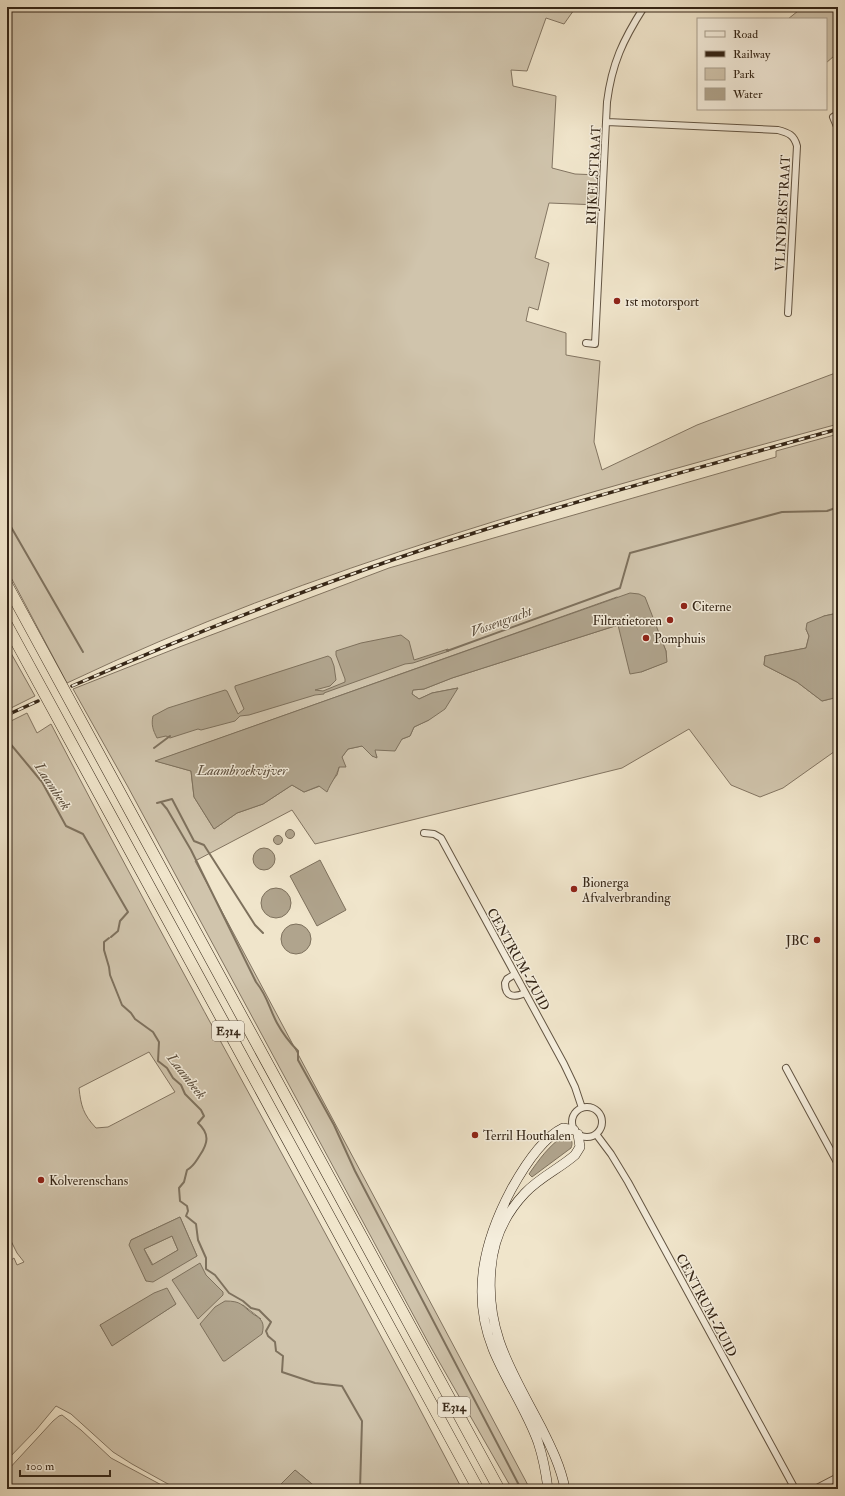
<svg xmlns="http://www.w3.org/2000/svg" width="845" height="1496" font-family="'IM FELL Double Pica',serif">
<rect width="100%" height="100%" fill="#f0e5cb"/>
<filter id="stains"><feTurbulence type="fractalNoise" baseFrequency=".005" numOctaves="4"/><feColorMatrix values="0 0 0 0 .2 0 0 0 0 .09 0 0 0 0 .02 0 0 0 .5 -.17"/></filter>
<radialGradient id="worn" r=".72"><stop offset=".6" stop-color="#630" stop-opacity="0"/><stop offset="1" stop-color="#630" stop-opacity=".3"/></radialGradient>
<!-- green -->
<path fill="#d0c4ac" stroke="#827461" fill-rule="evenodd" d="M7,7H576L564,24L546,18L527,71L511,70L513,86L556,96L552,168L575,174L600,175L599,205L549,203L535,258L549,263L538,310L529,307L526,321L566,333V355L600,361L594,442L602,470L697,425L838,372V424C577,495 313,566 67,683L7,570Z
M803,7H838V61L834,56L826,63V19H788Z
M838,434V613L824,616L806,629L809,636L806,648L765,656L764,665L797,682L822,701L838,697V749L783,788L760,797L731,785L689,729L622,768L315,844L292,810L195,861L530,1489H512L429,1344L128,787L73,689L182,646L389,568L776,457V451ZM617,597L651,615L666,651V662L641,672L618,625L452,678L424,689L412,690V694L419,699L432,693L458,688L429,720L414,727L410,736L374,750L377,757L372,756L362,746L348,749L342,757L337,775L331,782L304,792L292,785L263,804L237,813L214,829L194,797L191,771L156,761Z
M7,646L35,696L7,710Z
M27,713L37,733L51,724C184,981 328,1232 462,1489H318L295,1470L276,1489H177L132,1464L113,1452L71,1414L56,1406L36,1430L7,1460V1263L14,1258L17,1265L24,1262L17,1253L7,1233V723ZM149,1052L175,1092L108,1127L96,1128C83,1114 81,1106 79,1088ZM180,1217L197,1256L146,1281L131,1240ZM206,1275L223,1292L172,1280ZM176,1304L112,1345L100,1325ZM243,1305L261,1319L200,1324Z
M172,1236L178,1250L153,1265L144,1249Z
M62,1415L81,1430L111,1458L169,1489H13L7,1483V1471L53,1421L59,1416Z"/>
<!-- water -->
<path fill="#b0a48d" stroke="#7e715d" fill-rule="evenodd" d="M630,593L639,594L645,597L666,651L667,662L641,672L630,674L618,625L452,678L424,689L413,690L412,694L419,699L432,693L458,688L445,709L429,720L414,727L410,736L402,739L395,751L375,750L377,758L372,756L362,746L348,749L342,757L346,767H339C337,776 331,782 327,792L319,786L304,792L292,785L263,804L237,813L214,829L194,797L191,771L155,761Z
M838,613V697L822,701L797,682L764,665L765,656L806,648L809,636L806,629L807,623L824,616Z
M401,635L409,641L414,660L448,649L449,651L413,663L405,664L324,693V694L315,695L249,715L240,716L235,721L201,730L198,729L170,738L166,736L157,738C153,730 151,725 153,716L168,708L225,690L227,691L238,714L244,709L235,688V686L328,656L331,658L334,666L336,680L330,686L315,690L323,691L345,682V679L336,655V651L361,643Z
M285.5 834a4.5 4.5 0 1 1 9 0a4.5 4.5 0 1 1-9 0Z
M273.5 840a4.5 4.5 0 1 1 9 0a4.5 4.5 0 1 1-9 0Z
M253 859a11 11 0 1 1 22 0a11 11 0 1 1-22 0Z
M320,860L346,910L317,926L290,876Z
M261 903a15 15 0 1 1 30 0a15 15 0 1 1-30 0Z
M281 939a15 15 0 1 1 30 0a15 15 0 1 1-30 0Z
M564,1136H569C572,1141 573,1143 571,1148L532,1177L529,1174C538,1161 550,1144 564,1136Z
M180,1217L197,1256L153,1282L146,1281L129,1245L131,1240ZM172,1236L178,1250L152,1265L144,1249Z
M200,1263L206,1275L223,1292V1295L198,1319L172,1280Z
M167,1288L176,1304L112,1346L100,1325L154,1293Z
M225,1301C242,1301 241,1305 253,1314C262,1319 265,1323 262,1334L225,1361H223L200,1324L215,1307Z
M295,1470L318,1489H294L291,1487L289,1489H276Z"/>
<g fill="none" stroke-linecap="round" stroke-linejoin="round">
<!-- stream -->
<path stroke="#7e715d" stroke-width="2" d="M7,520L83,652
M447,651L620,588L630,553L782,512L827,511L838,507
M8,741L42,782L66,826L83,834L128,912L120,921L118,931L111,937
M154,748L170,736
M161,802L167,809L191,850L256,982C268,997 269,1008 277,1023C283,1034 290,1043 298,1051V1060L334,1125L355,1171L521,1489
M157,803L172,799L194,841L204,845L255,925L263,933
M109,938L104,942V950L109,967L110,975L122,1005L131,1013L135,1019L153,1032L159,1042L158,1061L167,1068L173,1078L181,1085L185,1094L201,1110L204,1116L198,1123C210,1134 208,1143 200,1155C196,1161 194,1166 187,1170L184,1182L179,1188L180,1201L187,1206L188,1211L186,1216L196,1224L198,1240L206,1258V1269L215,1275L229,1293L243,1301L251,1308L259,1310L271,1322L266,1331L268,1336L275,1342L276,1351L283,1356L282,1372L315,1383L342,1386L362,1421L360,1489"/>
<defs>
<path id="street" d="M838,114L833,117L838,129
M607,122L778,130C789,133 794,135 797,146L788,313
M586,343L595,344L607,102C612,63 623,40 644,7
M424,833L434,834L441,838L564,1064L575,1087L582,1108
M515,974L507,979L505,983C505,997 514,998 525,993
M786,1068L838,1164
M572 1122a15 15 0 1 1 30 0a15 15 0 1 1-30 0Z
M596,1134L611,1154L628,1182L795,1489
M815,1489L838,1477"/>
<path id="secondary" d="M548,1489C546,1473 543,1457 538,1442C526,1409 506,1381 493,1349C471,1294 484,1241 511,1190C522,1170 542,1138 563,1128L574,1130
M565,1489C561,1467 551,1447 541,1427C513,1373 485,1333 491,1269C493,1241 505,1214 525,1193C540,1177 559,1169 575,1155L580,1147L578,1134"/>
<path id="highway" d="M7,585L499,1489
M7,625L478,1489"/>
</defs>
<!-- street casing -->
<use href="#street" stroke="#635543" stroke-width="8"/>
<!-- secondary casing -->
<use href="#secondary" stroke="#342516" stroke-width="10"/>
<!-- highway casing -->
<use href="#highway" stroke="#342516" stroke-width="12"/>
<!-- street -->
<use href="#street" stroke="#f5eedd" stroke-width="6"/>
<!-- secondary -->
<use href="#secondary" stroke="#f5eedd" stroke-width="9"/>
<!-- highway -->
<use href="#highway" stroke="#f0e5cb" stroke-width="11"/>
<defs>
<path id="rail" d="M72,686C203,629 337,576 474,533C595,495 717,463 838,429
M7,715L38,701"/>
</defs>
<!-- rail casing -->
<use href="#rail" stroke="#342516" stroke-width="3.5"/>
<!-- rail -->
<use href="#rail" stroke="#f5eedd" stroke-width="2" stroke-dasharray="6" stroke-linecap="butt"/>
</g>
<!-- markers -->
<g fill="#8f2418" stroke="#f5eedd" stroke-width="1.5">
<circle cx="617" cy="301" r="4"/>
<circle cx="684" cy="606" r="4"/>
<circle cx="670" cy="620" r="4"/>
<circle cx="646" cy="638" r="4"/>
<circle cx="574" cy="889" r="4"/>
<circle cx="817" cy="940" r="4"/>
<circle cx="475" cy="1135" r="4"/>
<circle cx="41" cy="1180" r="4"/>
</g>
<g text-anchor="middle" stroke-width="3" stroke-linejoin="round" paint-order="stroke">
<!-- shield labels -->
<g fill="#f5eedd" stroke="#6e6152" stroke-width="1">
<rect x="212" y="1021" width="32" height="20" rx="3"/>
<rect x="438" y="1397" width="32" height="20" rx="3"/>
</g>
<g font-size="12" font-weight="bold" fill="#342516">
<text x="228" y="1035">E314</text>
<text x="454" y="1411">E314</text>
</g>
<!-- street labels -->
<g font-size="13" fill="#342516" stroke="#f5eedd">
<text transform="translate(593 175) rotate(-87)" y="5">RIJKELSTRAAT</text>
<text transform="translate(782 213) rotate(-87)" y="5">VLINDERSTRAAT</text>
<text transform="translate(519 959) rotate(61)" y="5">CENTRUM-ZUID</text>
<text transform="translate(707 1305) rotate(62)" y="5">CENTRUM-ZUID</text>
</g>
<!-- poi labels -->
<g font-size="13" fill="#342516" stroke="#f5eedd" text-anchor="start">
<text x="625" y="306">1st motorsport</text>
<text x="692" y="611">Citerne</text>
<text x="662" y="625" text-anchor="end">Filtratietoren</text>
<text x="654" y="643">Pomphuis</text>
<text x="582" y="887">Bionerga<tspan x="582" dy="15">Afvalverbranding</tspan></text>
<text x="809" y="945" text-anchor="end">JBC</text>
<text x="483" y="1140">Terril Houthalen</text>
<text x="49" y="1185">Kolverenschans</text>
</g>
<!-- water labels -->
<g font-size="14" font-style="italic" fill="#5f5140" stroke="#f5eedd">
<text transform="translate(501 621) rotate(-20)" y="5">Vossengracht</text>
<text x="242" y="775">Laambroekvijver</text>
<text transform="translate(53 786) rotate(57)" y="5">Laambeek</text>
<text transform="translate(187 1076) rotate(52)" y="5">Laambeek</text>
</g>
</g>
<!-- margin -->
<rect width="845" height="1496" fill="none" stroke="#f0e5cb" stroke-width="24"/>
<rect x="8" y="8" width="829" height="1480" fill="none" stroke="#342516" stroke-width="2"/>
<rect x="12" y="12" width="821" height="1472" fill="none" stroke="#342516"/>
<!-- legend -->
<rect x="697" y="18" width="130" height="92" fill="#f5eedd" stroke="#a89e8d"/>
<rect x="705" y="31" width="20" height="6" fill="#f5eedd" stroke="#a89e8d"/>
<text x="733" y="38" font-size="12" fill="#342516">Road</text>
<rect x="705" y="51" width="20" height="6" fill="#342516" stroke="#a89e8d"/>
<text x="733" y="58" font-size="12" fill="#342516">Railway</text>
<rect x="705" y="68" width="20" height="12" fill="#d0c4ac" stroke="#a89e8d"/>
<text x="733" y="78" font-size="12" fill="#342516">Park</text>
<rect x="705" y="88" width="20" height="12" fill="#b0a48d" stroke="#a89e8d"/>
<text x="733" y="98" font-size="12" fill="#342516">Water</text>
<!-- scale -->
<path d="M20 1470v6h90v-6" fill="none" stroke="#342516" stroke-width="2"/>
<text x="26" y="1470" font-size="12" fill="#342516" stroke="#f5eedd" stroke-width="3" paint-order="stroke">100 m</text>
<rect width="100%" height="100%" filter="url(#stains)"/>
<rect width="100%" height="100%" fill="url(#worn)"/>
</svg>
